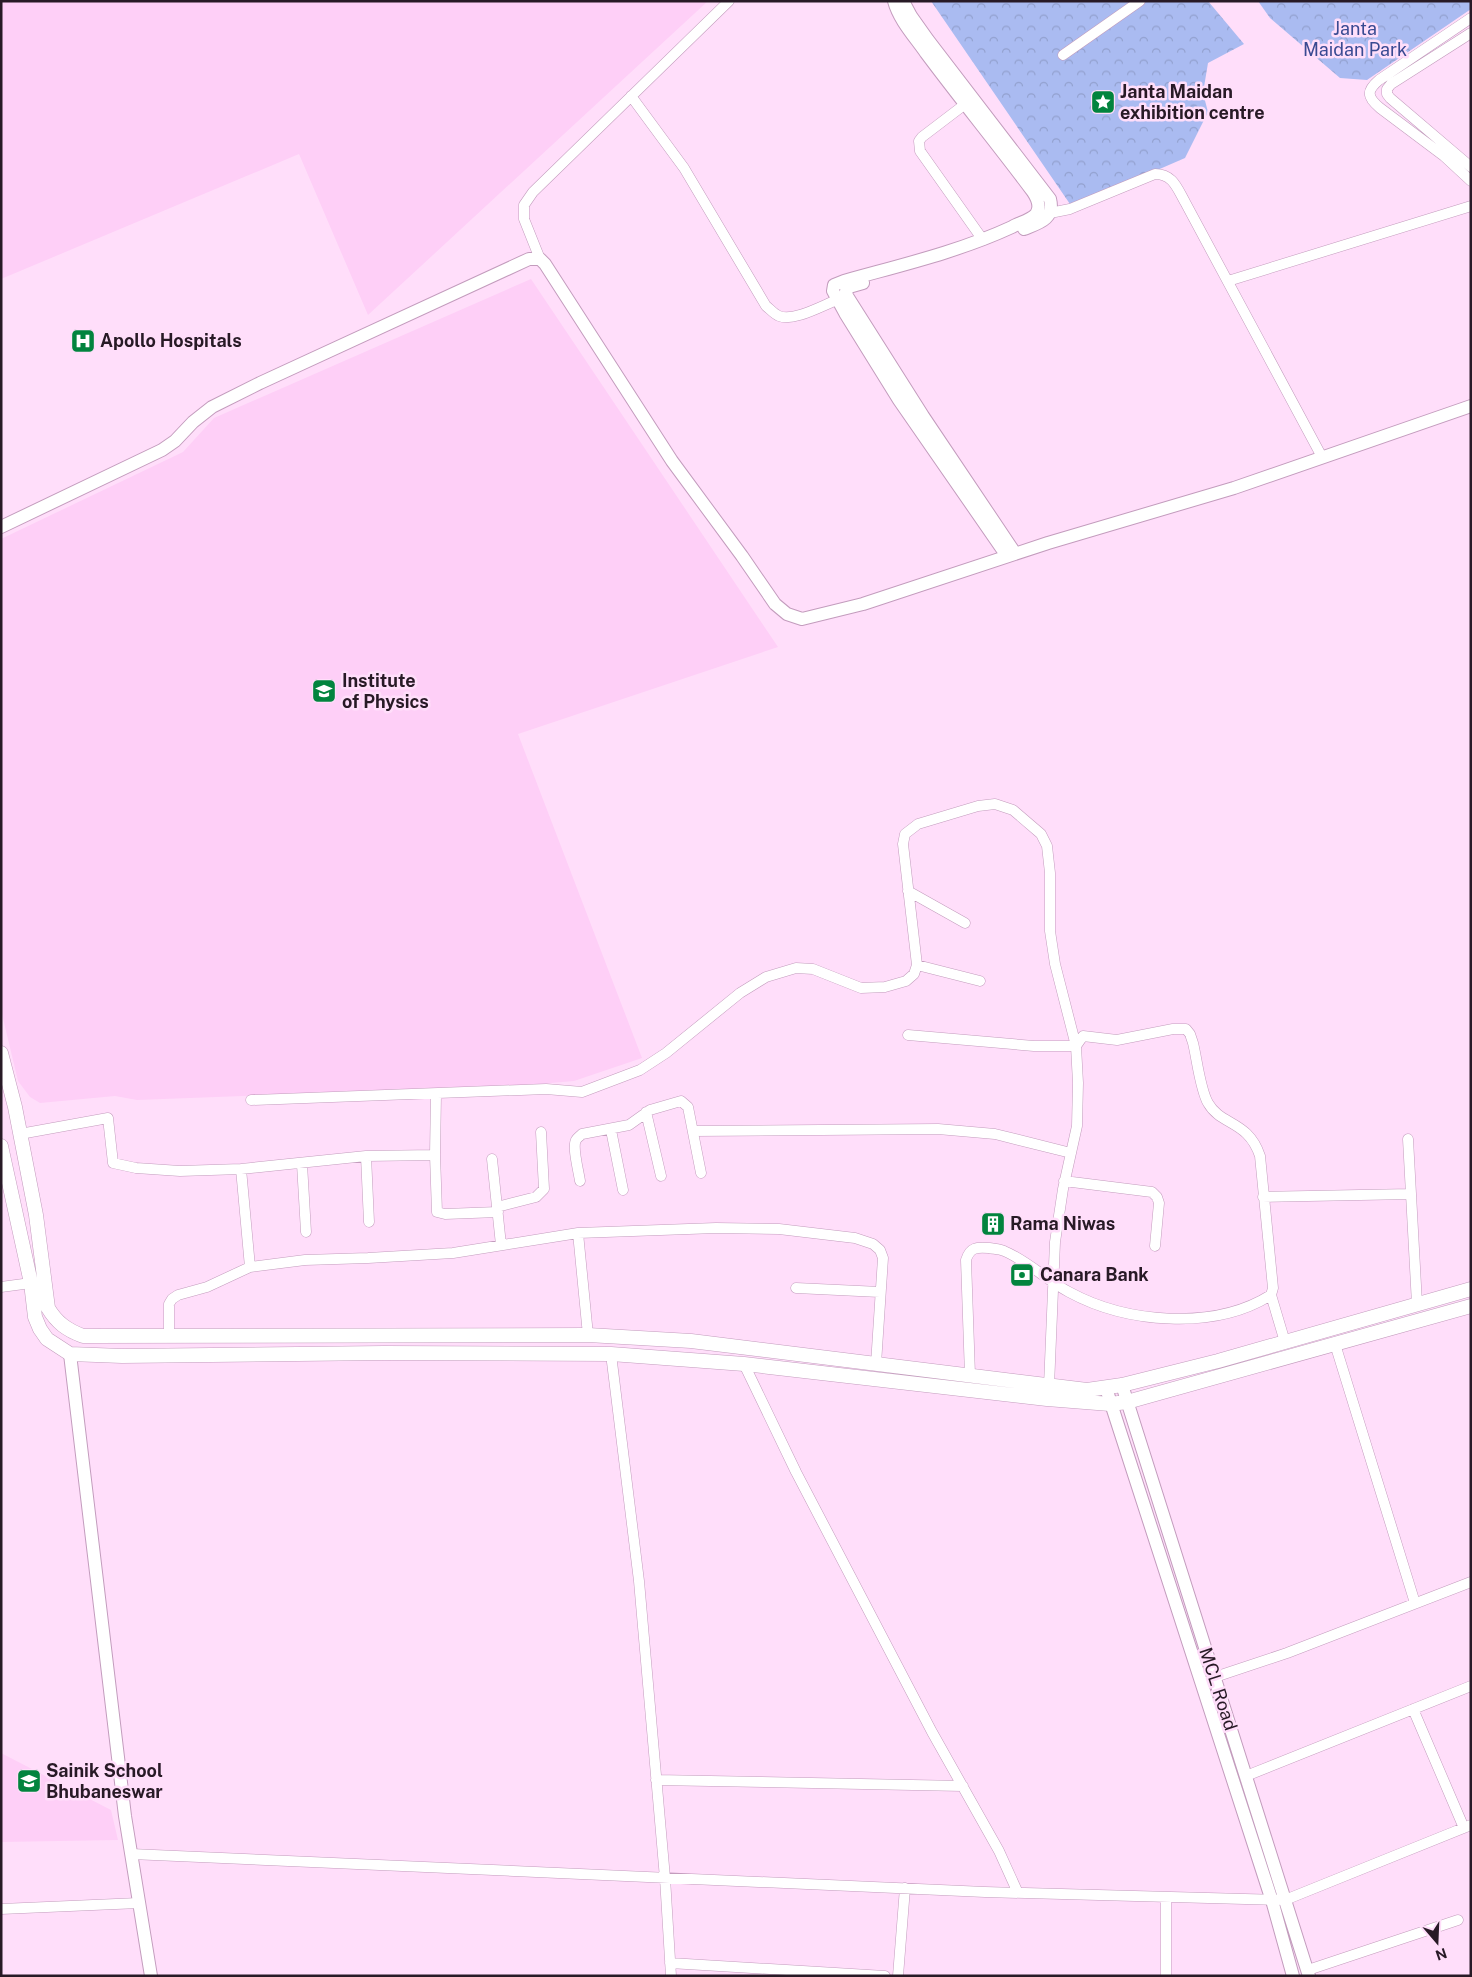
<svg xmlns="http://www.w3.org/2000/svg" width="1472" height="1977" font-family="'Public Sans',sans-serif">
<defs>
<pattern id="forest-crowns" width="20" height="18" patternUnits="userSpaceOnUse" patternTransform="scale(1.25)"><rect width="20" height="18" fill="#aabbf1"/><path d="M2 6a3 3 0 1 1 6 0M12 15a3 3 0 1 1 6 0" fill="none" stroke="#92a0ce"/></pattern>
</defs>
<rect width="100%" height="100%" fill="#ffdefa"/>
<!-- built -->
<path fill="#fecff7" d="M1,1H708L368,315L299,154L1,279Z
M531,279L778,647L518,734L642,1058L574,1081L515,1086L137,1100L115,1096L40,1103L30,1097L18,1081L1,1010V539L183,452L214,418Z
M1,1753L111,1810L118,1840L1,1842Z"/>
<!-- forest -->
<path fill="url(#forest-crowns)" d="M931,1H1208L1244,44L1208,63L1203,93L1208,112L1185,158L1072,207Z
M1258,1H1471V9L1367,80L1340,78L1270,18Z"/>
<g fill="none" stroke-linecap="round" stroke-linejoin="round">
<defs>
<path id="minor" d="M1471,18L1379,80C1366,91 1367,97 1380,108L1444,156L1471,181
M1471,33L1391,84L1387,89V94L1390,98L1471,167
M1063,55L1140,1
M631,96L684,168L766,306C770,309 774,314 779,316C794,322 823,305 837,300
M964,105L922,137L919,141L920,151L983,240
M1050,213L1070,209L1155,174C1173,174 1177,188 1185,202L1322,457
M540,259L524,219V205L533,192L729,1
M1228,281L1471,206
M908,891L965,923
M917,965L980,981
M908,1035L1034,1046H1076L1083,1036L1117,1040L1173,1029H1186L1190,1034L1193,1043C1197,1059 1200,1089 1208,1103C1221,1126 1248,1120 1260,1156L1273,1288L1271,1295C1214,1331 1126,1323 1069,1292C1046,1280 1028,1261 1004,1251C1000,1249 994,1249 989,1248C977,1247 970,1247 966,1260L970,1375
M436,1094L435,1155L437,1212L445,1214L498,1212
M251,1100L546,1089L582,1092L640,1070L666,1053L740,993L766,977L796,968L813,969L861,988L885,987L906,981L914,974L917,965L903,844L905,834L918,824L978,806L995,804L1013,810L1041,834L1047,846L1050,873V931L1055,964L1076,1046L1078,1083L1077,1126L1063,1189L1055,1242L1049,1386
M646,1112L661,1176
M611,1130L623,1190
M693,1131L938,1129L995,1134L1071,1153
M20,1134L108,1118L113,1163L136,1168L180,1171L241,1169L366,1156L435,1155
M1408,1139L1417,1304
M366,1156L369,1222
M492,1159L501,1245
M302,1164L306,1232
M241,1169L250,1267
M580,1181C579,1173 572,1147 576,1140C577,1138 580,1136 582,1134L629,1125L650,1110L681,1101L688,1107L701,1173
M1064,1181L1152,1192L1157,1197L1159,1203L1155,1246
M1263,1197L1411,1194
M497,1207L536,1197L544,1189L541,1132
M578,1233L588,1335
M1,1287L31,1283
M796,1288L880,1292
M1271,1295L1285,1342
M169,1337V1304L172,1299L178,1295L207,1287L250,1267L305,1260L368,1258L453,1253L578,1233L716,1228L779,1229L855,1238L873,1244L880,1250L883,1258L876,1364
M1335,1344L1415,1603
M611,1354L639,1581L665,1878L671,1976
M744,1364L796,1472L932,1732L999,1851L1018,1893
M1215,1677L1287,1653L1471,1582
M1413,1709L1464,1828
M1246,1776L1471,1686
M656,1780L963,1786
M131,1854L985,1892L1285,1900L1471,1825
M1,1909L139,1903
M670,1963L885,1976
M1308,1970L1458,1920
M898,1976L905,1888
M1166,1976V1898"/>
<path id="tertiary" d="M894,1C899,20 915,37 926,53C961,100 998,145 1033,192C1037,198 1041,207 1036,214C1031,220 1019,223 1012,227C958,252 901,265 844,281L834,285L833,291L845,313L899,400L1007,556
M903,1L911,16L928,40L1050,199C1055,219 1039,223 1024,229
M863,283L849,287L846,291L847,296L923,416L1015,553
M1,527L162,450L175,441L193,422L212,407L260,383L529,259H540L545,264L672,461L742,556L775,604L787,614L802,619L863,604L1048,543L1234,488L1471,406
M70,1354L125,1816L151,1976
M1122,1385L1309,1976
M1106,1388L1273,1904L1293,1976"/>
<path id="secondary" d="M1,1053L15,1107L36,1215L48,1308C57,1323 67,1330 83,1336L588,1335L691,1341L1087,1390L1122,1385L1218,1361L1471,1289
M1,1146L31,1283L35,1317L40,1329L47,1339L70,1354L122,1356L384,1353L611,1354L744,1364L1047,1399L1110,1404L1127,1402L1471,1306"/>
</defs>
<!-- minor casing -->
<use href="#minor" stroke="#c39cbd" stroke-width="11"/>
<!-- tertiary casing -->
<use href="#tertiary" stroke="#c39cbd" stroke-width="14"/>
<!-- secondary casing -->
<use href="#secondary" stroke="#c39cbd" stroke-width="15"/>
<!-- minor -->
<use href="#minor" stroke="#fff" stroke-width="10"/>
<!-- tertiary -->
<use href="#tertiary" stroke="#fff" stroke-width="12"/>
<!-- secondary -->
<use href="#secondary" stroke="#fff" stroke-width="14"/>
</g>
<!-- icons -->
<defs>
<symbol id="sight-square" viewBox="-11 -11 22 22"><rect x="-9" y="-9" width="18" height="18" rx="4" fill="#02843e" stroke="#ffdefa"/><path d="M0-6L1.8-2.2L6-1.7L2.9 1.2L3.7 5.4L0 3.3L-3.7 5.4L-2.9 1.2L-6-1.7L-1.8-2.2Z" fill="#fff"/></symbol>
<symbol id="hospital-square" viewBox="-11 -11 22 22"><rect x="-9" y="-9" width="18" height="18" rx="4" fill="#02843e" stroke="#ffdefa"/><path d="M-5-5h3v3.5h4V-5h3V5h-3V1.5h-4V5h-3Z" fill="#fff"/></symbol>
<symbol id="university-square" viewBox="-11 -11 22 22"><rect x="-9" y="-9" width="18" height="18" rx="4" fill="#02843e" stroke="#ffdefa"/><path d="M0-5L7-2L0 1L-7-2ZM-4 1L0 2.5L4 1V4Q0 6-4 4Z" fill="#fff"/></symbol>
<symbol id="building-square" viewBox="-11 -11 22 22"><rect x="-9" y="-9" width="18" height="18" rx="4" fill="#02843e" stroke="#ffdefa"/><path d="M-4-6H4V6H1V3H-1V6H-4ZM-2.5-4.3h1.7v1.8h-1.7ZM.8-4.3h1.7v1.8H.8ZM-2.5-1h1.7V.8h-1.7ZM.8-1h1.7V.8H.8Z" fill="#fff"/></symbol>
<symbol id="bank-square" viewBox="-11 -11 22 22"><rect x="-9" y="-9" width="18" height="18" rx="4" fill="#02843e" stroke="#ffdefa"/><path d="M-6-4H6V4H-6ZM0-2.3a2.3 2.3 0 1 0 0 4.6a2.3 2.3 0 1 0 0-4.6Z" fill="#fff"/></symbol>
<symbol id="school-square" viewBox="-11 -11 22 22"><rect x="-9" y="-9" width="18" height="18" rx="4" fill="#02843e" stroke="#ffdefa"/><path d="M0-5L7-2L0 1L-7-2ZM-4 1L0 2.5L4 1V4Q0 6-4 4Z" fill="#fff"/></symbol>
</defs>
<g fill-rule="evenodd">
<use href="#sight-square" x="1089" y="88" width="28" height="28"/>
<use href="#hospital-square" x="69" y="327" width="28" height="28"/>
<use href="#university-square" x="310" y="677" width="28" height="28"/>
<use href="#building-square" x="979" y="1210" width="28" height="28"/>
<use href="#bank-square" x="1008" y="1261" width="28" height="28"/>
<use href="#school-square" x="15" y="1767" width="28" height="28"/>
</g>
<g text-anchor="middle" stroke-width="5" stroke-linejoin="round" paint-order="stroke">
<!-- park labels -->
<g font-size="18" fill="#394a92" stroke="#ffdefa">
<text x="1355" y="35">Janta<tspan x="1355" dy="21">Maidan Park</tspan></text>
</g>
<!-- poi labels -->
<g font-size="18" font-weight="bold" fill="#281a26" stroke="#ffdefa" text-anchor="start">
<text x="1120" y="98">Janta Maidan<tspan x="1120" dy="21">exhibition centre</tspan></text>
<text x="100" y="347">Apollo Hospitals</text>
<text x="342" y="687">Institute<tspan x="342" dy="21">of Physics</tspan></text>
<text x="1010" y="1230">Rama Niwas</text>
<text x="1040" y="1281">Canara Bank</text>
<text x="46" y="1777">Sainik School<tspan x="46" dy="21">Bhubaneswar</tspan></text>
</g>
<!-- street labels -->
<g font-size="18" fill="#281a26" stroke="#ffdefa">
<text transform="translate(1218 1689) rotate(72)" y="6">MCL Road</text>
</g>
</g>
<!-- border -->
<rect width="1472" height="1977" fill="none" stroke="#281a26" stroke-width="5"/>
<!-- north arrow -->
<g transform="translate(1437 1942) rotate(161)" stroke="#ffdefa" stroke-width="4" paint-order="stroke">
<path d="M0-4L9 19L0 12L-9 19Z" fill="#281a26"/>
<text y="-8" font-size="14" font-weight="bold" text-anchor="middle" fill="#281a26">N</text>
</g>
</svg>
